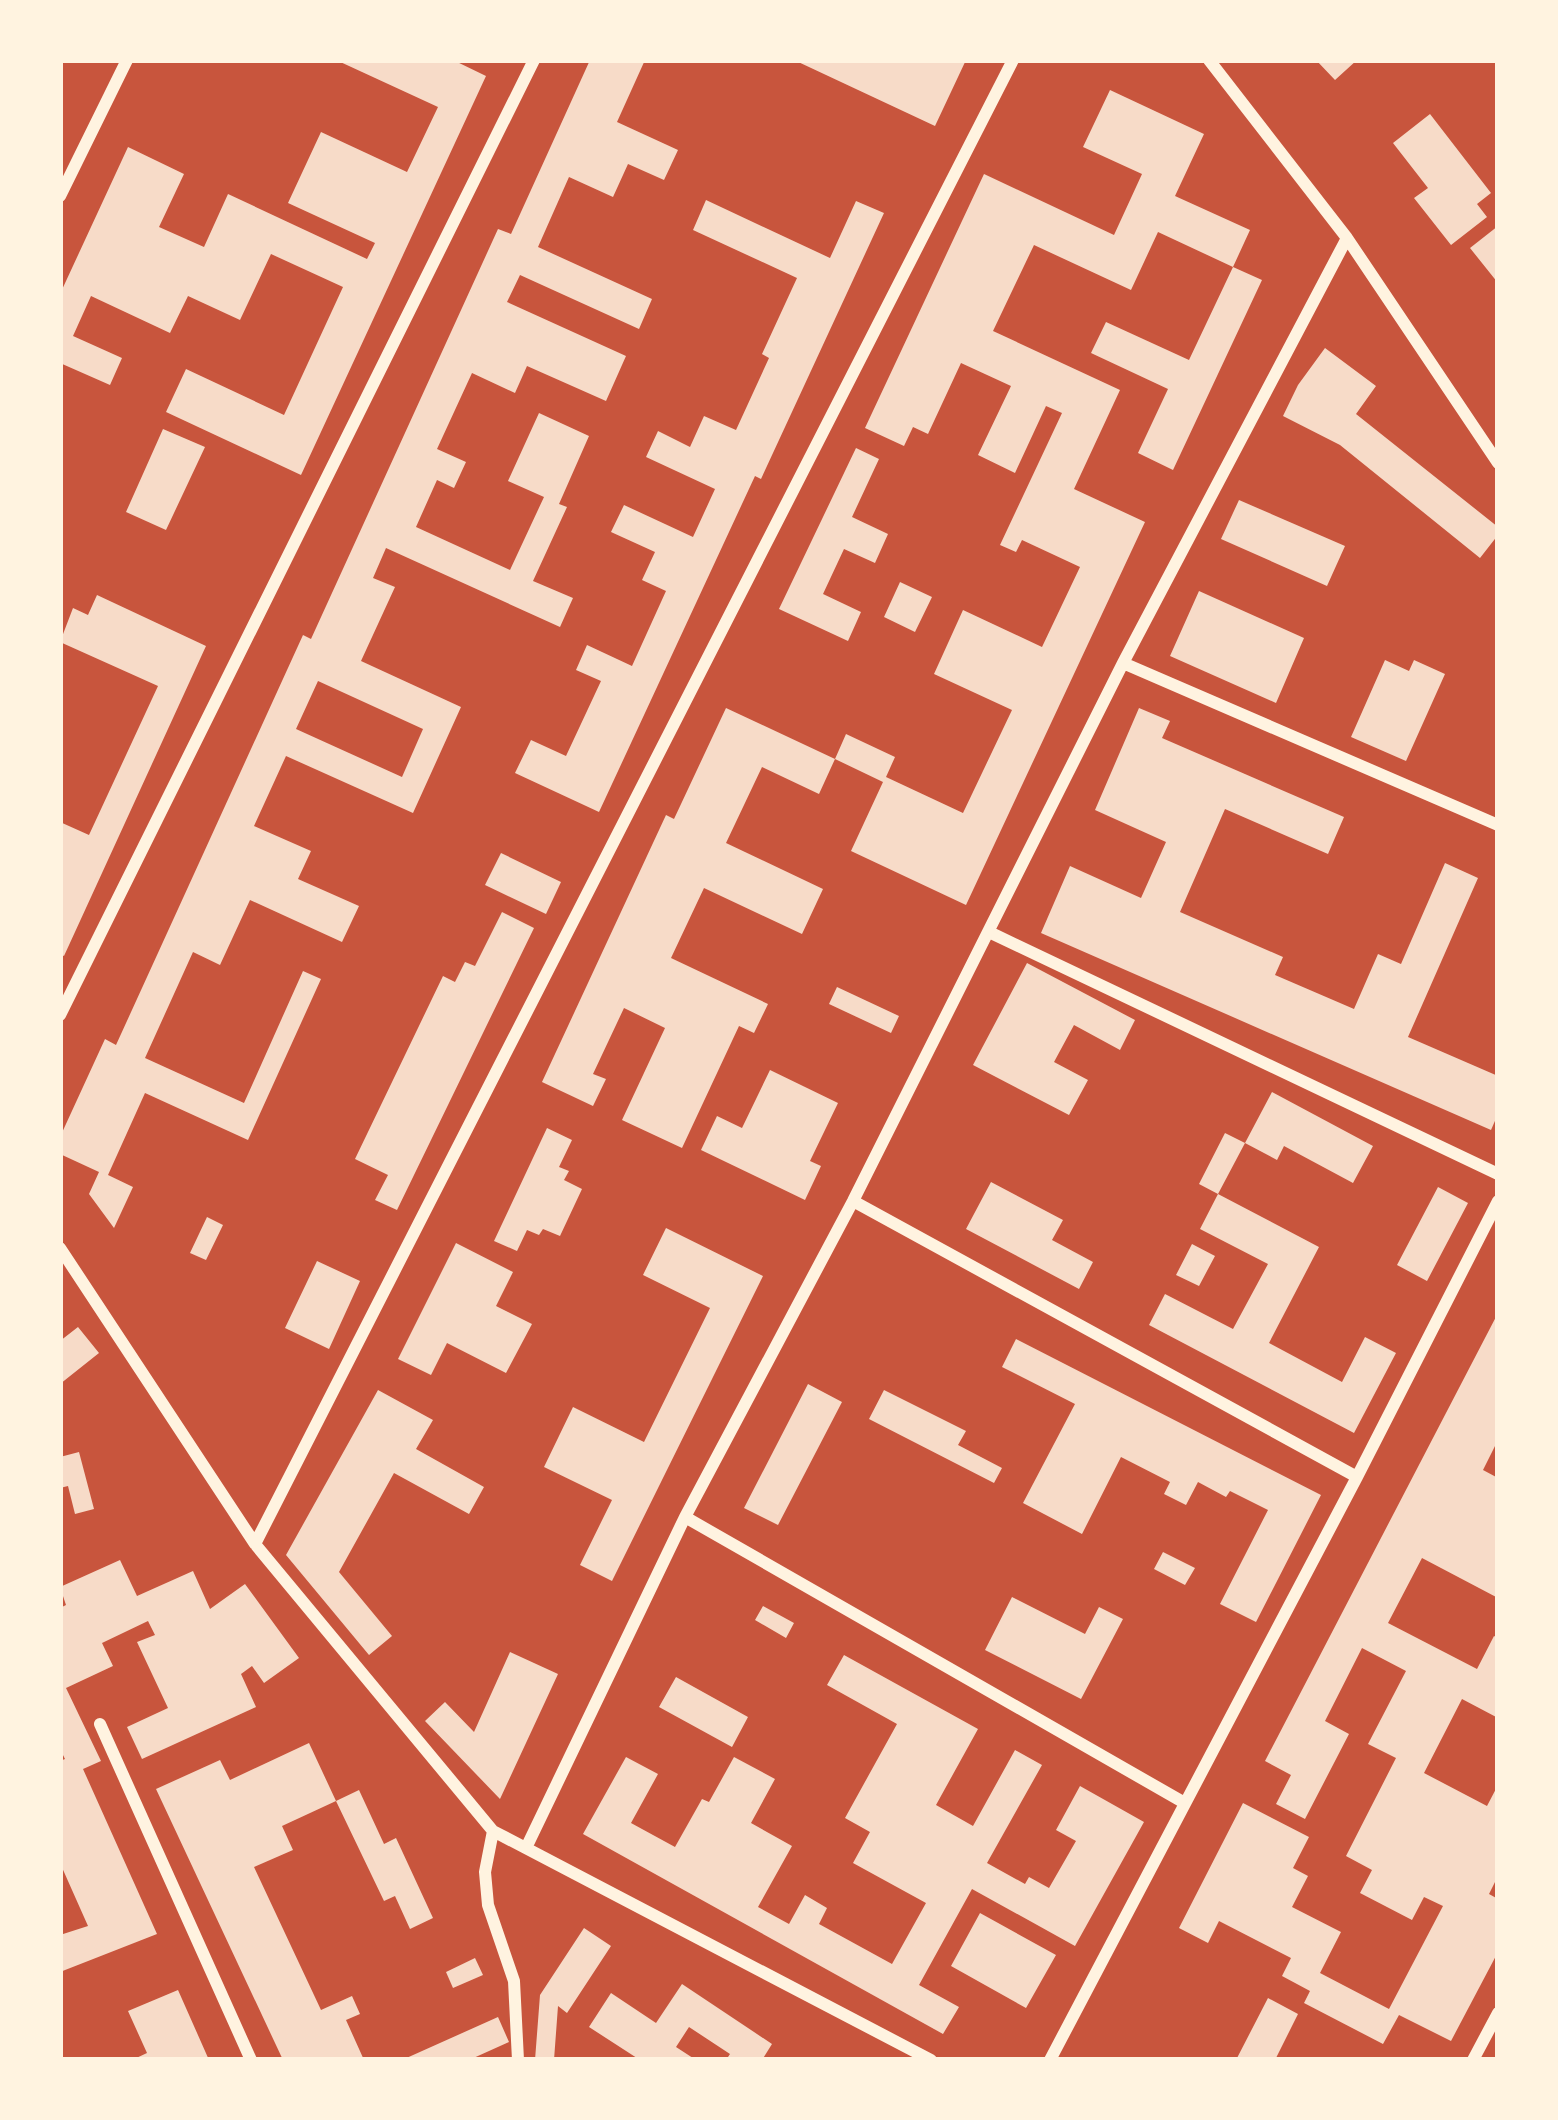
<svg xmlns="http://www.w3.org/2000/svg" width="1558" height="2120" font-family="'Noto Sans',sans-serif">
<rect width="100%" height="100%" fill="#c8553d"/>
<!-- building -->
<path fill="#f7dbc8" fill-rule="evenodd" d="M336,60H453L486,76L301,475L166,412L186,369L284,415L343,287L271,254L240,320L188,296L170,333L91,296L73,336L122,358L110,385L60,363V294L128,147L184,174L159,227L204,247L228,194L367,259L375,243L288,203L321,132L407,172L438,107Z
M590,60H645L617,122L678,150L664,180L628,164L613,197L569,177L538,247L652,299L639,329L520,275L507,302L626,356L606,401L527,366L515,393L472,373L437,449L466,462L454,488L437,480L416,527L510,570L544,497L508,481L539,413L589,436L559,504L567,507L533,581L573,598L560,627L386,548L373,578L395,587L361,661L461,707L413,813L286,756L254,826L311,851L298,879L359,906L342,942L250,900L220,965L193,952L145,1058L244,1103L303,971L321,979L248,1140L145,1093L108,1175L133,1187L114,1228L89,1194L99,1172L60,1154V1137L105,1039L116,1045L303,635L311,639L498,229L511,234ZM318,681L423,729L402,777L296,729Z
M794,60H966L935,126Z
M1316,60H1357L1335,80Z
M1110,90L1204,134L1175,196L1250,230L1233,267L1158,232L1131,290L1034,245L993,331L1120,390L1074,489L1145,522L966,905L851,851L883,782L835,759L819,794L762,767L726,843L823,889L802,934L704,888L671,958L768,1004L754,1033L739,1026L682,1148L622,1120L665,1028L624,1008L593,1074L606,1079L593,1106L542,1082L666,815L674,819L726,708L835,759L846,734L895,757L886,777L963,813L1012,710L934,674L963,610L1042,647L1080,567L1022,540L1016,552L1000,545L1062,413L1046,406L1015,473L978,455L1011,386L961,363L928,434L913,427L904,446L865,428L984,174L1114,235L1142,174L1083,147Z
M1430,114L1491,193L1477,204L1487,217L1451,245L1414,198L1428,188L1393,143Z
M706,200L830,258L856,201L884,213L761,479L755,476L599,812L515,773L531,740L566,756L601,681L576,670L587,645L632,666L666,591L642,580L655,552L611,532L624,505L693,537L715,489L646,457L658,431L690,447L704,416L736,430L769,358L762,354L797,278L693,230Z
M1498,226V283L1470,248Z
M1233,267L1262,280L1173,470L1138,453L1168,389L1091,353L1106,322L1189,360Z
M1325,348L1376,386L1356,414L1498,527V535L1480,558L1340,445L1283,416L1298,385Z
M163,429L205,447L166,530L126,512Z
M856,448L879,459L852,517L888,534L875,563L844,549L823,594L861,612L848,641L779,609Z
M1239,500L1345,546L1327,586L1221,539Z
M900,582L932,597L915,632L884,617Z
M1199,591L1304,638L1276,703L1170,656Z
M97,595L206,646L64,956L60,954V822L89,835L158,686L60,642L73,608L88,615Z
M1385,660L1409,671L1414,660L1445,674L1406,761L1351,737Z
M1139,708L1170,721L1162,738L1344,817L1328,854L1225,809L1180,912L1283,957L1275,975L1354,1009L1378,954L1401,964L1445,863L1478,878L1408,1037L1498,1076V1114L1491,1130L1041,933L1070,866L1141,898L1166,842L1095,810Z
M501,853L561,882L546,914L485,885Z
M502,912L534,928L397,1210L375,1200L388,1175L355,1159L443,976L455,982L465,962L475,966Z
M1027,963L1135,1020L1120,1050L1074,1025L1054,1062L1088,1080L1069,1115L973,1065Z
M837,987L899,1016L891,1033L829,1004Z
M770,1070L838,1103L810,1161L821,1166L805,1200L701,1150L717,1116L742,1128Z
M1272,1092L1373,1146L1353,1183L1284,1146L1277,1160L1245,1143Z
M547,1128L572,1140L559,1167L569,1171L564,1180L582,1189L560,1236L543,1229L539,1235L527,1230L517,1251L494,1241Z
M1225,1133L1245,1143L1218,1194L1199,1184Z
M991,1182L1063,1220L1052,1240L1093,1262L1079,1289L966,1229Z
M1438,1187L1468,1203L1427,1281L1397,1265Z
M1218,1194L1319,1247L1269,1343L1342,1382L1365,1337L1396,1353L1354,1433L1149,1325L1165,1294L1233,1329L1268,1264L1200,1229Z
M207,1217L223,1225L206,1260L190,1253Z
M666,1228L763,1276L612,1581L580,1565L612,1500L544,1467L573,1407L644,1442L710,1308L643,1275Z
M456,1243L513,1272L496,1306L532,1324L506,1373L447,1343L431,1375L398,1359Z
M1192,1244L1215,1256L1199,1286L1176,1275Z
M317,1261L360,1281L329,1349L285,1328Z
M1498,1313V1440L1483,1470L1498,1478V1598L1422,1558L1388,1623L1477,1669L1494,1636L1498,1638V1718L1462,1699L1424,1773L1487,1806L1498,1785V1876L1489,1894L1498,1899V1952L1451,2041L1399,2015L1383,2044L1304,2003L1310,1991L1282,1976L1291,1958L1219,1921L1208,1943L1179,1928L1243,1803L1309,1837L1293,1868L1308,1876L1292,1907L1341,1932L1320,1973L1389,2009L1443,1906L1424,1897L1412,1920L1360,1893L1372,1870L1346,1856L1396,1758L1368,1744L1406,1671L1362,1648L1325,1721L1349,1734L1305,1819L1276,1804L1291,1775L1265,1761Z
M78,1327L99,1353L60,1384V1341Z
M1016,1339L1321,1495L1256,1622L1220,1604L1268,1510L1230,1491L1226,1497L1198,1482L1186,1505L1164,1494L1170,1482L1121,1457L1082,1534L1023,1503L1075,1404L1002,1367Z
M808,1384L842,1402L778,1525L744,1508Z
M378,1390L433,1420L416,1449L484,1487L469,1514L394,1473L339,1572L392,1636L369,1655L286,1555Z
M884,1390L966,1431L958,1445L1002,1468L994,1483L869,1419Z
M79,1452L94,1509L75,1514L68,1486L60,1488V1457Z
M1163,1552L1195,1568L1185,1585L1154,1569Z
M120,1560L137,1596L193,1571L210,1609L245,1584L299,1658L264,1683L252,1666L241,1674L256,1707L142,1759L127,1727L168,1708L137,1642L155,1635L148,1621L102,1643L113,1666L66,1688L101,1761L83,1769L157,1934L60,1972V1935L88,1926L60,1863V1761L65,1759L60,1749V1608L66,1605L60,1587Z
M1012,1597L1085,1634L1099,1607L1123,1619L1081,1699L985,1650Z
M763,1606L794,1623L786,1638L755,1620Z
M510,1652L558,1674L500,1799L425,1721L445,1702L474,1732Z
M844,1655L978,1729L936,1805L973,1826L1015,1750L1042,1765L987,1863L1025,1884L1029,1877L1049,1888L1076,1841L1056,1830L1080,1786L1144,1822L1075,1946L972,1889L919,1985L959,2007L943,2034L583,1834L626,1757L658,1774L631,1823L675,1847L702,1799L709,1802L734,1757L775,1779L751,1823L792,1846L758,1907L789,1924L805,1895L827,1908L819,1924L892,1964L926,1903L853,1863L870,1832L845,1818L897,1724L827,1685Z
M676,1677L748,1717L732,1747L659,1707Z
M309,1743L336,1801L359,1790L384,1844L396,1838L433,1918L410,1929L395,1896L384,1901L336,1801L282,1826L293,1850L254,1867L321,2010L352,1996L360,2014L346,2020L364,2060H283L156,1789L220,1760L230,1780Z
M980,1913L1056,1955L1026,2008L951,1966Z
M584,1928L611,1946L567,2013L558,2006L554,2060H535L540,1995Z
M475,1958L483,1975L453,1988L446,1972Z
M682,1984L772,2044L762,2060H726L730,2054L689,2027L676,2047L696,2060H640L589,2027L611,1993L656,2023Z
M178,1990L209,2060H132L147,2053L128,2011Z
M1268,1998L1298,2014L1275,2060H1236Z
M498,2017L509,2042L469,2060H402Z"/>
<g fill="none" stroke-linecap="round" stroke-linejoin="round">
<!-- minor -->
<path stroke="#fff3e0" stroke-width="12" d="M1209,60L1347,238L1498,463
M60,196L127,60
M1123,663L1498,825
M989,932L1498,1174
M60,1015L534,60
M853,1201L1357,1477
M60,1248L255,1544L493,1831L931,2060
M685,1517L1183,1802
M255,1544L1013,60
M100,1724L251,2060
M493,1831L485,1872L488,1905L514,1981L518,2060
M526,1848L685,1517L853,1201L1123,663L1347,238
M1050,2060L1357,1477L1498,1201
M1473,2060L1498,2013"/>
</g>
<!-- border -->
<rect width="1558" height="2120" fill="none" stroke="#fff3e0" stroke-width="126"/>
</svg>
